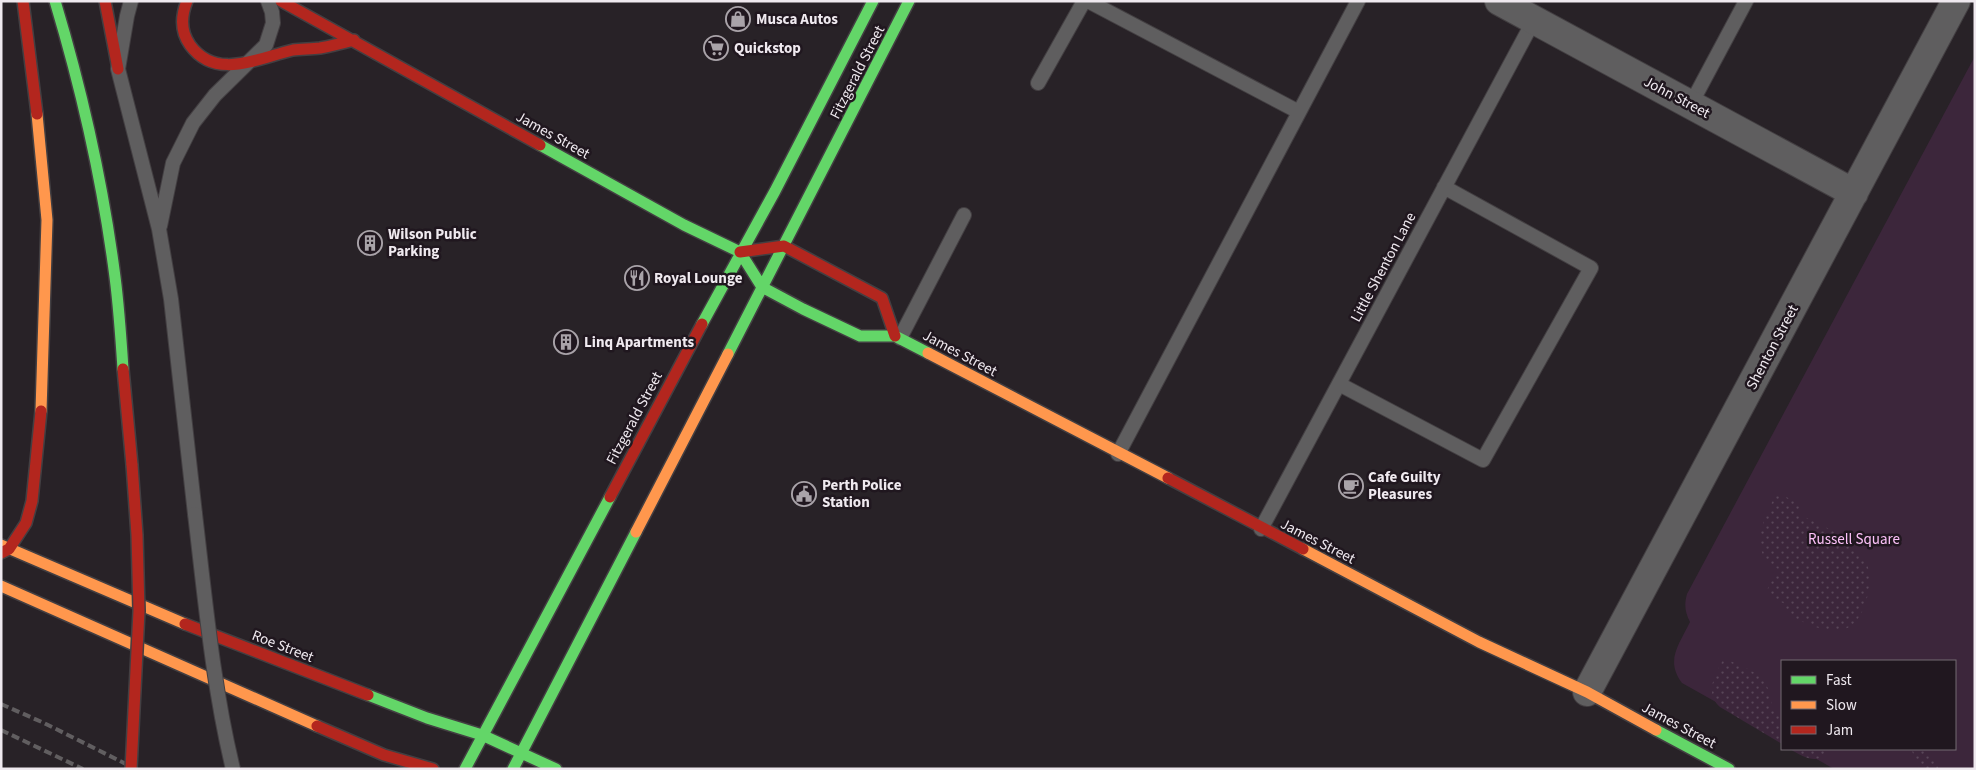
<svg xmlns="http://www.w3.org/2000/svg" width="1976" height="770" font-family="'Source Sans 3',sans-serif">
<defs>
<pattern id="garden-dots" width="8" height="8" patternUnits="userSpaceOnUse" patternTransform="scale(1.25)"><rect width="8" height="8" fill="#3c263b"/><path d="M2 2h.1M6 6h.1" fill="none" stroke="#584658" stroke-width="1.8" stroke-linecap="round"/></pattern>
</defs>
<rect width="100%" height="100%" fill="#282227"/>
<!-- green -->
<path fill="#3c263b" d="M1975,56V769H1834L1799,749H1955V661H1782V739L1682,683C1665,660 1679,645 1690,622C1685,612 1684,605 1687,594Z"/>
<!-- garden -->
<path fill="url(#garden-dots)" d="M1777,492L1801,505L1796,513C1819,524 1847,535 1863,556C1877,573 1867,627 1841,630C1819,632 1803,622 1784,612L1787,605L1765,594L1778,569C1775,566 1768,563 1766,560C1751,539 1768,511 1777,492Z
M1724,658C1737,665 1757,670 1765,683C1773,694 1768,710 1782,717V744L1720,707C1704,692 1715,675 1724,658Z
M1790,749H1832C1819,766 1805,758 1790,749Z
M1911,749H1927L1939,769H1920Z"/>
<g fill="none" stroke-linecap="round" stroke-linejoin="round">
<defs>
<path id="lane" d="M131,1L127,16L118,69L159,229L171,299L195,514
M1088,1L1299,112
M1038,83L1084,1
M1691,104L1746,1
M160,226L173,163L193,123L215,95L266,45L273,23L272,12L268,1
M900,338L964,215
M1339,384L1483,460L1591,268L1444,187
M1118,454L1358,1
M1261,529L1534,20"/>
<path id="street" d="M1499,1L1854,193
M1587,692L1956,1"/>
<path id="fast" d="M55,1C82,91 103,184 115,277C119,308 121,338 123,369
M540,145L684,225L740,252L762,287L803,309L860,336H895L928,353
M702,324L775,191L873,1
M728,354L909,1
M368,695L427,718L482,735L556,769
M1656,730L1729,769
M465,769L610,497
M513,769L636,532"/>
<path id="slow" d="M37,114L47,220L41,411
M928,353L1168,478
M636,532L728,354
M1,545L185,624
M1303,549L1479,642L1587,692L1656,730
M1,586L317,726"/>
<path id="jam" d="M23,1L37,114
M105,1L118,69
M187,1C181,16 180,31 190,45C216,81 258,58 293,50C302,49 311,49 320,48C331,46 343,43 354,40
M281,1L540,145
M740,252L784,246L882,298L895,336
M123,369L132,465
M1168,478L1303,549
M610,497L702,324
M1,553L9,549L26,523L32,501L41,411
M185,624L368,695
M317,726L384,755L433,769"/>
</defs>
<!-- lane casing -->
<use href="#lane" stroke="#433f42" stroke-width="16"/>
<!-- street casing -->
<use href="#street" stroke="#433f42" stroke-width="30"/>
<!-- fast casing -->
<use href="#fast" stroke="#433f42" stroke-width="14"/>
<!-- slow casing -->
<use href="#slow" stroke="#433f42" stroke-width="14"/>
<!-- jam casing -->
<use href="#jam" stroke="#433f42" stroke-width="14"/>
<!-- lane -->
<use href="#lane" stroke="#5f5e5f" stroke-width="14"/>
<!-- street -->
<use href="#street" stroke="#5f5e5f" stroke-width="28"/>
<!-- fast -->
<use href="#fast" stroke="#63d668" stroke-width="11"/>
<!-- slow -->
<use href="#slow" stroke="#ff974d" stroke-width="11"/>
<!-- jam -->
<use href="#jam" stroke="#b3261e" stroke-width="11"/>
<!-- rail -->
<path stroke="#615e60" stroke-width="4" stroke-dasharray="8 4" stroke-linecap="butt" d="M1,704L44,723L136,769
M1,730L83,769"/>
<defs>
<path id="lane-bridge" d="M195,514C205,598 213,687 233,769"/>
<path id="jam-bridge" d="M131,769L139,611L137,535L132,465"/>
</defs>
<!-- lane-bridge casing -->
<use href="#lane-bridge" stroke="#433f42" stroke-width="16" stroke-linecap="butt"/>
<!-- jam-bridge casing -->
<use href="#jam-bridge" stroke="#433f42" stroke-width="14" stroke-linecap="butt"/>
<!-- lane-bridge -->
<use href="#lane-bridge" stroke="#5f5e5f" stroke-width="14"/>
<!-- jam-bridge -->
<use href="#jam-bridge" stroke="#b3261e" stroke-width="11"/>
</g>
<!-- icons -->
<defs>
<symbol id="shop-ring" viewBox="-11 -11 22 22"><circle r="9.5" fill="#20171f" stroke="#a9a3a9" stroke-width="1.5"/><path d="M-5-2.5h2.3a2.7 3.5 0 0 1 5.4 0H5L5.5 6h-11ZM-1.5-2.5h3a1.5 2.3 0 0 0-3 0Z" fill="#a9a3a9"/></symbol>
<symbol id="supermarket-ring" viewBox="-11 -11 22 22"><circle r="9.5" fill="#20171f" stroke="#a9a3a9" stroke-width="1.5"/><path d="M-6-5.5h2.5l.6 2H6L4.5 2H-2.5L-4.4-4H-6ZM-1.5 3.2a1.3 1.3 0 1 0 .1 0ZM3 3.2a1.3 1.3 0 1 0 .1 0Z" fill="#a9a3a9"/></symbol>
<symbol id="building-ring" viewBox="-11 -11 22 22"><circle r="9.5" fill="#20171f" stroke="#a9a3a9" stroke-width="1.5"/><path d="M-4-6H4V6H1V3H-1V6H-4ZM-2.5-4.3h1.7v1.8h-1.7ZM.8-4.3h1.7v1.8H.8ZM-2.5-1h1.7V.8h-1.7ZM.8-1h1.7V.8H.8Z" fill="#a9a3a9"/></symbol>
<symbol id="restaurant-ring" viewBox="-11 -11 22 22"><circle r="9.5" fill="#20171f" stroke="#a9a3a9" stroke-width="1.5"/><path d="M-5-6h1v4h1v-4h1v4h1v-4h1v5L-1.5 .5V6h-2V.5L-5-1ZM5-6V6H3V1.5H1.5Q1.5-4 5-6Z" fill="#a9a3a9"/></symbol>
<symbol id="cafe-ring" viewBox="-11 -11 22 22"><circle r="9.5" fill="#20171f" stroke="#a9a3a9" stroke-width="1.5"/><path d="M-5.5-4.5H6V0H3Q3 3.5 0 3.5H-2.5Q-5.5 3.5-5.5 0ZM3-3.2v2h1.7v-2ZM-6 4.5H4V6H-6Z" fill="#a9a3a9"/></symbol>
<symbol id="civic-ring" viewBox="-11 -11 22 22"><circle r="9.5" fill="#20171f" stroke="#a9a3a9" stroke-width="1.5"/><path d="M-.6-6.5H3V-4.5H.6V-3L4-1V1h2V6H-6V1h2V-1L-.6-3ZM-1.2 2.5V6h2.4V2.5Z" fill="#a9a3a9"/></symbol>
</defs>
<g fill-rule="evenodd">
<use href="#shop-ring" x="724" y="5" width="28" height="28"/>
<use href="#supermarket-ring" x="702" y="34" width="28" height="28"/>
<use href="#building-ring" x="356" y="229" width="28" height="28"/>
<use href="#restaurant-ring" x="623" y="264" width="28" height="28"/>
<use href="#building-ring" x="552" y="328" width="28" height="28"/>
<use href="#cafe-ring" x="1337" y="472" width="28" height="28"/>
<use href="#civic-ring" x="790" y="480" width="28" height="28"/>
</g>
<g text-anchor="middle" stroke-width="5" stroke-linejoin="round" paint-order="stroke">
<!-- poi labels -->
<g font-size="15" font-weight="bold" fill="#efe9ef" stroke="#20171f" text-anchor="start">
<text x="756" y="24">Musca Autos</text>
<text x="734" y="53">Quickstop</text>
<text x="388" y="239">Wilson Public<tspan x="388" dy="17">Parking</tspan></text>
<text x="654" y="283">Royal Lounge</text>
<text x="584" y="347">Linq Apartments</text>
<text x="1368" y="482">Cafe Guilty<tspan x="1368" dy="17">Pleasures</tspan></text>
<text x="822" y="490">Perth Police<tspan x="822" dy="17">Station</tspan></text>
</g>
<!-- street labels -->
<g font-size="15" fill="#efe9ef" stroke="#20171f">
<text transform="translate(857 72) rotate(-63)" y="5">Fitzgerald Street</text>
<text transform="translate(1677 97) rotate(28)" y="5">John Street</text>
<text transform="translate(553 135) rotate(29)" y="5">James Street</text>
<text transform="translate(1383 267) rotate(-62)" y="5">Little Shenton Lane</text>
<text transform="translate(1772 347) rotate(-62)" y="5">Shenton Street</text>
<text transform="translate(960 353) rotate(28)" y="5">James Street</text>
<text transform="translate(634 418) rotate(-62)" y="5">Fitzgerald Street</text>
<text transform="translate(1318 541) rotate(27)" y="5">James Street</text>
<text transform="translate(283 646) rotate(21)" y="5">Roe Street</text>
<text transform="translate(1679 725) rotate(28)" y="5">James Street</text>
</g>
<!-- park labels -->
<g font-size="15" fill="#fdc2f9" stroke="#20171f">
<text x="1854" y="544">Russell Square</text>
</g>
</g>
<!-- border -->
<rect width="1976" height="770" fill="none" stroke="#efe9ef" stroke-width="5"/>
<!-- legend -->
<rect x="1781" y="660" width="175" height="90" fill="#20171f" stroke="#736b72"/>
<rect x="1791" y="676" width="25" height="8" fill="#63d668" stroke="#736b72"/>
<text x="1826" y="685" font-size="15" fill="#efe9ef">Fast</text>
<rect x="1791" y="701" width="25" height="8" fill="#ff974d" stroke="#736b72"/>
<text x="1826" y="710" font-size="15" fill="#efe9ef">Slow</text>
<rect x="1791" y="726" width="25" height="8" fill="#b3261e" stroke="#736b72"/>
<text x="1826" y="735" font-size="15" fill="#efe9ef">Jam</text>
</svg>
